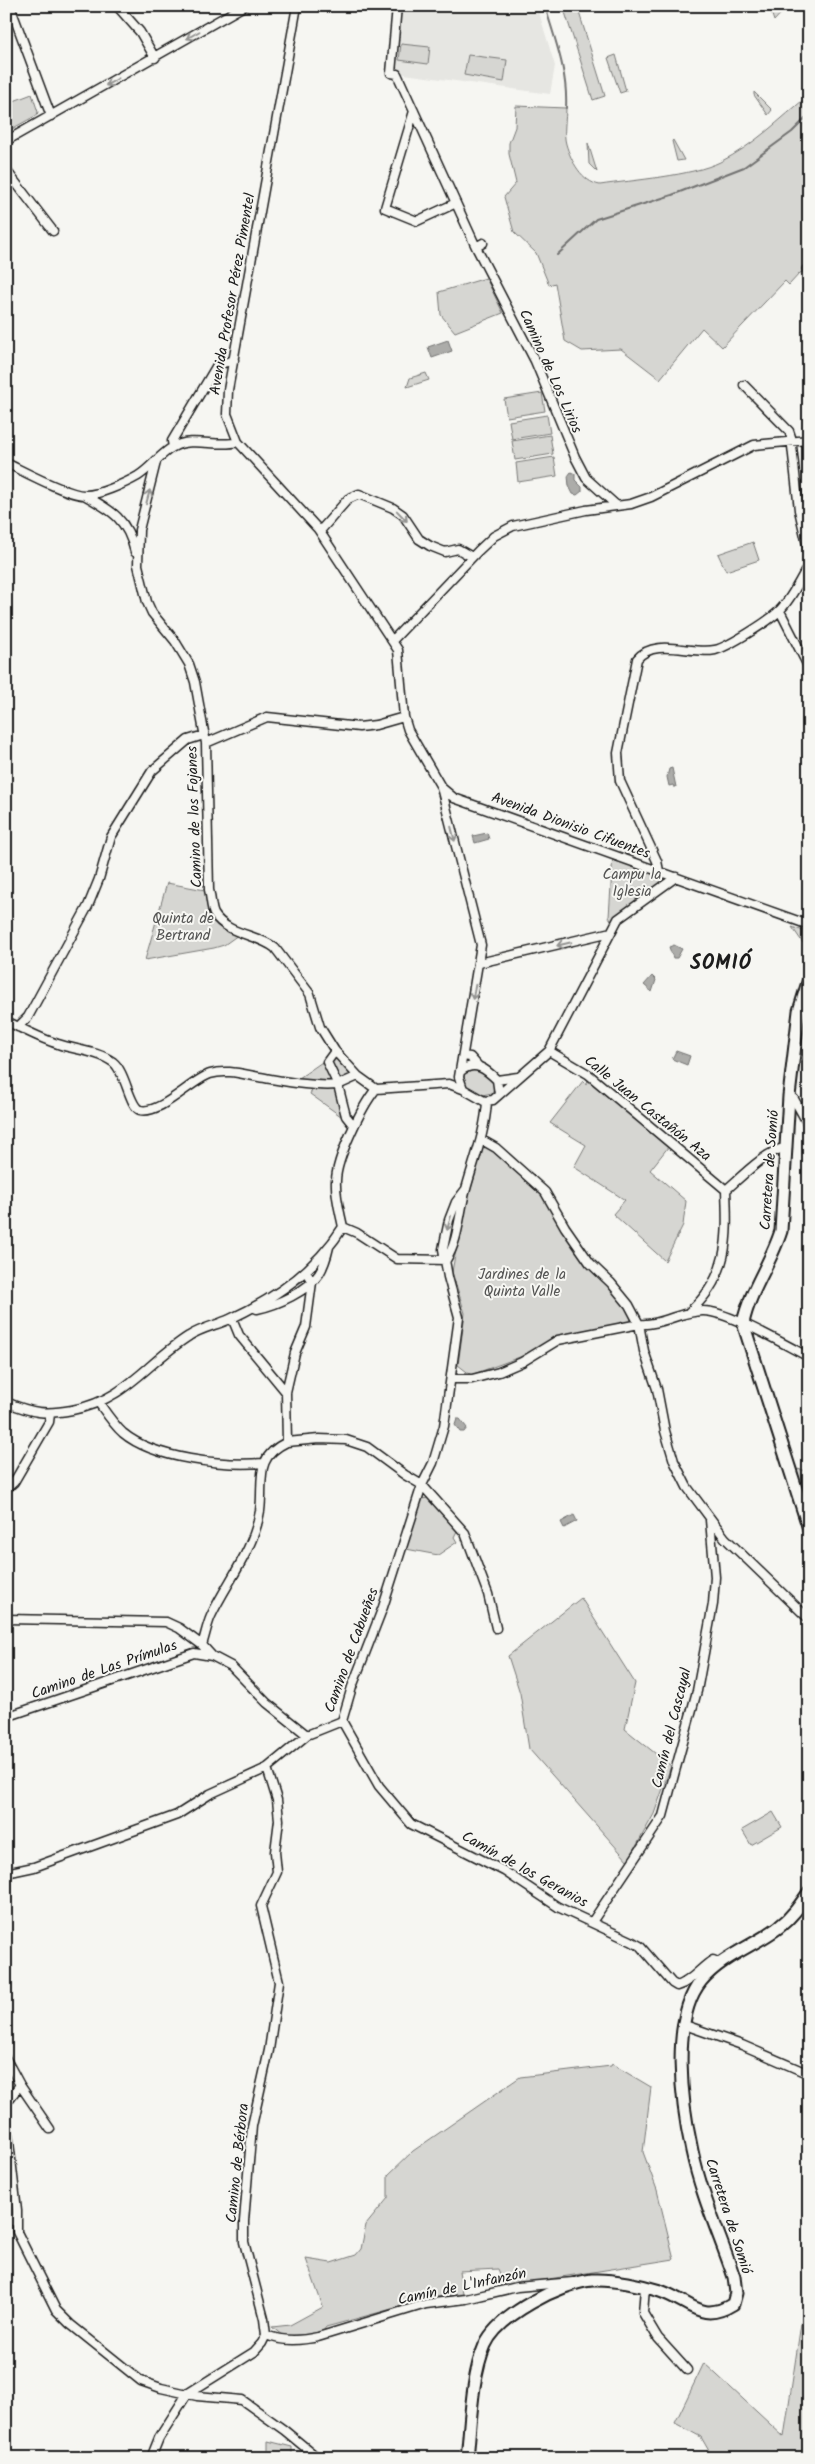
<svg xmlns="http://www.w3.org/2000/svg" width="815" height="2464" font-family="Kalam,sans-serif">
<rect width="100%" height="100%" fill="#f6f6f2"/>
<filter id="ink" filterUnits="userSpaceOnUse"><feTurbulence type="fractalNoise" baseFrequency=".02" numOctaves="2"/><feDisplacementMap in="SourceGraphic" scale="10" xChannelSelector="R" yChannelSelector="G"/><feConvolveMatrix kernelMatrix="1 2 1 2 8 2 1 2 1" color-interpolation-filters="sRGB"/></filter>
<g filter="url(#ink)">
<!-- built -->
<path fill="#e6e6e2" d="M401,6H537L555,66L550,94L397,73Z"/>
<!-- green -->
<path fill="#d6d6d2" stroke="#797977" d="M563,6H577L605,96L593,100Z
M769,6H782L785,9L774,21Z
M401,44L430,47L428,64L399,60Z
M468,55L507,60L504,82L464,75Z
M616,55L626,91L620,93L608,58Z
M754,92L772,110L768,115L754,95Z
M32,94L38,112L37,115L6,132V104Z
M809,95V270L800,273L789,285L785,281L722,347L702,328L660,379L621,349L582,351L565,341L555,283L549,285L536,253L514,232L504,197L516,183L509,154V143L515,127L516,106L566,108C566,118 563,134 566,144C571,161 582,182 600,185C633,180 692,176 720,162C753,146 780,119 809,95Z
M673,140L684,160L677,161L672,141Z
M588,143L597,172L589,164Z
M486,278L503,313L455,332L441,315L439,292Z
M426,373L429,380L407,387L410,378Z
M542,393L545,411L507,417L504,399Z
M547,415L550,433L512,439L509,421Z
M550,435L553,454L515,460L512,441Z
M554,457L557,476L518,482L516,463Z
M753,542L759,560L726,571L718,554Z
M613,854L676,877L614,925L609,917Z
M167,883L205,890L209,917L238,935L224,945L214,948L145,960Z
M792,927L809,933V942L803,943Z
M334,1054L351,1072L352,1077L339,1082L330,1062Z
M325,1060L334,1081L332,1084L299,1080V1078Z
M474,1070C483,1072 492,1077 495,1086L492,1093L482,1095L465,1085L464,1074Z
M589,1079L669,1146L650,1170L686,1201L683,1225L665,1261L613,1214L625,1200L574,1167L586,1145L550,1123L583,1081L586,1084Z
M314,1086C342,1088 338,1094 345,1119L310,1094Z
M489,1147L543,1197L586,1266C596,1269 627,1303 630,1314C631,1317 630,1319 631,1322L596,1331L561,1335L528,1354L471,1375L458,1365L465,1313L452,1272L461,1222L483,1148Z
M303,1281L304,1284L280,1299L258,1305Z
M796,1469L809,1471V1509Z
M428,1498L458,1529L454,1537L457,1542L438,1555L406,1549L422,1499Z
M581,1598L635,1683L625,1729L671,1766L654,1814L628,1861L529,1749L520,1693L508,1656Z
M773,1812L782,1827L751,1845L742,1830Z
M612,2064L651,2087L643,2152L657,2190L674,2259L505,2286L498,2269L459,2271L463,2294L435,2297L326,2327L315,2343L293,2344L272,2327L290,2325L323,2307L306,2259L331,2263L356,2255L361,2249L366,2225L388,2198V2175L413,2151L520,2077L611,2066Z
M806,2290H809V2458H713L701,2437L675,2423L704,2363L784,2437Z
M268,2441L292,2447V2455L268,2454Z"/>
<!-- water -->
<path fill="#acaca9" stroke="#727271" d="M448,340L452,351L432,358L428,347Z
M571,472L575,474V480L582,487V491L577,495L573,494L569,486L568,476Z
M672,768L676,787H674L673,785L669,786L667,777L669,769Z
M487,833L489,839L475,843L473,836Z
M674,945L682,949L677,958H673L669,947Z
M652,976L656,980L652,992L644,985Z
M676,1051L690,1056L687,1065L672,1059Z
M457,1419H460L467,1428L464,1432H460L455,1425Z
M574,1515L577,1521L564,1528L561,1522Z"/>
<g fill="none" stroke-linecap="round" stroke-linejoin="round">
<!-- stream -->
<path stroke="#727271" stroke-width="2" d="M545,6C555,40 568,72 566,108
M557,255L596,219L672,195L744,167L792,132L809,115"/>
<defs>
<path id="street" d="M10,6L51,116
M117,6L140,32L155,58
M297,6L228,390L227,414L238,442L318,529L398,650L404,717L408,730L441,787L481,945L459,1077L463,1089L484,1101L493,1100L549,1051L618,919L676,877
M397,6L391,73L397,74L476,247
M414,111L385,208L417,221L456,203
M6,141L244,6
M6,170L53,231
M483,243L476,247L535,361L575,457L586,478L616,505
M807,269L809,270
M744,385L789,431L791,437L799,510L809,553
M173,447L172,441L217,365L234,360
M156,462L139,530L138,565L147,602L152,613L175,641L189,664L195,682L206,743L209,890C211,897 211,908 214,914C227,935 258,934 275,948L310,994L320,1027L335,1051L358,1076L376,1089L449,1084L463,1089
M6,463C23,471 67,495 84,495C97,496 126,483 138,476C151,468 160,454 173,447C192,436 218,448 238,442
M84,495C113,511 127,519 135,552
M320,531L348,499L359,494L393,508L403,515L419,539L430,546L445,552L458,549L472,557
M780,611L809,668
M392,641L478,551L494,536L513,526L586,510L631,504L651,497L754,445L809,440
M206,743L267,717L359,727L376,725L404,717
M442,788L454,798L809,925
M659,871L657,861L620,781L618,753L637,659C655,637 691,655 715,650C728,647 771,620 780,610C791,599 799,582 807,568L809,562
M479,963L611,932
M6,1021C23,1029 41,1039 58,1044C75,1050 98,1051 113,1062C126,1072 129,1106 140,1110C160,1115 192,1080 210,1074C226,1069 242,1074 259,1077C284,1081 312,1087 338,1085L327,1062L335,1051
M18,1027L28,1017L88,906L99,879L111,837L152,771L188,740L204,735
M549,1051L588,1074L726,1190
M463,1056L470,1057L478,1066
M461,1071C475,1060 486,1069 497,1080L499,1094
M497,1080L518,1077
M789,1096L794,1099L809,1126
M354,1126L346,1116L338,1085L358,1076
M482,1140L496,1148L545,1192L565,1227L590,1263L611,1283L629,1305L639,1324L644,1351L657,1389L665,1431L674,1461L687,1487L725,1538L809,1619
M343,1227L357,1233L397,1259L446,1260
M446,1260C459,1240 459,1213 466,1189C474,1160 485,1133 487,1102
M306,1272L312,1282L306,1327L295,1353L286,1392L287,1442C253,1458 264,1480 260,1511C254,1550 227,1582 211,1616C207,1625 205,1636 202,1645L212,1656L231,1666L267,1703L307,1735
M257,1309C277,1305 308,1291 319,1274C324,1266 327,1256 329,1247
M689,1312C729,1277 728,1239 726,1190C740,1178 767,1150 785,1148
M232,1318L239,1335L286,1392
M451,1379H472L499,1372L522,1362L558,1340L639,1324C661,1326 680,1311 703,1311C728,1311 785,1345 809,1357
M6,1402C32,1413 45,1415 72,1410C126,1400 146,1363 189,1336C201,1328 217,1325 230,1319C276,1298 316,1270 343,1227C340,1212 335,1196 336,1181C336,1159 362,1106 376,1089
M99,1403C106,1413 114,1425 123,1433C154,1459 224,1466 263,1463
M287,1442L319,1439L346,1440L367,1447L405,1475L422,1485L465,1533L488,1594L496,1628
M6,1489L14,1482L49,1422L50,1414
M6,1619L166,1622L179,1628L202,1645
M6,1717L194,1653L212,1656
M342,1721L379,1786L411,1824L504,1871L558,1907L631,1941L640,1946L672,1983L677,1986C691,1982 701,1967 713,1960L720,1963
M6,1873L34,1867L177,1815L210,1794L267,1768L307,1735L342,1721L352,1687L383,1607L422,1485L433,1463L444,1426L459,1317L448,1277L443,1249L449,1220L456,1202L466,1189
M592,1922L663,1816L674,1775L697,1691L713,1604L715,1577L710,1520
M682,2024L742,2045L809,2074
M6,2059L20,2085L6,2103
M20,2085L50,2129
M6,2116L17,2211V2232L56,2310L70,2324L141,2381L161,2388L197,2396L242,2400L284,2430L318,2458
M6,2216L16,2223
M645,2288L643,2313L658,2338L687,2370
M266,2335C283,2342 300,2341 318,2337L426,2304L466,2299L517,2287L573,2282
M151,2458L159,2438L187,2394L254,2352L262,2343L266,2335L264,2319L244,2242V2221L252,2126L269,2050L279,1982L261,1906L277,1872L275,1852L279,1820L277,1800L267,1768"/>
<path id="secondary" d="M809,979L799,1011L789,1096L781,1231C771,1263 750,1290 743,1323L809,1529
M467,2458C471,2423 471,2377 485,2345C498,2315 561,2283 592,2280C613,2279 641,2285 660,2291C690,2301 701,2324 733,2304L736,2293L734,2277C720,2236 701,2194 692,2151C682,2106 670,2019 701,1981C722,1956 754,1946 779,1927C792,1917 800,1905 809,1892"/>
</defs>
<!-- street casing -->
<use href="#street" stroke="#1c1c1c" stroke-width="11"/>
<!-- secondary casing -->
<use href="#secondary" stroke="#1c1c1c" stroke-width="15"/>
<!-- street -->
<use href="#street" stroke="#f6f6f2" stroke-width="8"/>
<!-- secondary -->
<use href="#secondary" stroke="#f6f6f2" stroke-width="11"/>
</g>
<!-- one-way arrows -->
<defs><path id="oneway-shaft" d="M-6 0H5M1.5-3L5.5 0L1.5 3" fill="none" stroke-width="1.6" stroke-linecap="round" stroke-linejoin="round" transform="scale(1.25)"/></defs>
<g stroke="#949492">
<use href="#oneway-shaft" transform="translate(193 35) rotate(150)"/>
<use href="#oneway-shaft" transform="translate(112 82) rotate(150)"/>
<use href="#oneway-shaft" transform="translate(148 497) rotate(-75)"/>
<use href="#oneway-shaft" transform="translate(402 516) rotate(46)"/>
<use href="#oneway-shaft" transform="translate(453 834) rotate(76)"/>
<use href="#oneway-shaft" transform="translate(564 944) rotate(166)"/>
<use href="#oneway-shaft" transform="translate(474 992) rotate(101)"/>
<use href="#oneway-shaft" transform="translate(449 1223) rotate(105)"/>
</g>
</g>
<g text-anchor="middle" stroke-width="4" stroke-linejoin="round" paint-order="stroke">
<!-- street labels -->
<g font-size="15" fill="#1c1c1c" stroke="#f6f6f2">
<text transform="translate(232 294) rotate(-80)" y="5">Avenida Profesor Pérez Pimentel</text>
<text transform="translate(551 371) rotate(66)" y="5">Camino de Los Lirios</text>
<text transform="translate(194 817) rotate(-92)" y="5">Camino de los Fojanes</text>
<text transform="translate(571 825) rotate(20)" y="5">Avenida Dionisio Cifuentes</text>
<text transform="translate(648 1108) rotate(39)" y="5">Calle Juan Castañón Aza</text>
<text transform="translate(769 1170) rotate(-86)" y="5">Carretera de Somió</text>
<text transform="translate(351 1650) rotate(-70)" y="5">Camino de Cabueñes</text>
<text transform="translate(104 1669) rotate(-19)" y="5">Camino de Las Prímulas</text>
<text transform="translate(671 1728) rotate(-76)" y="5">Camín del Cascayal</text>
<text transform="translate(525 1869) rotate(29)" y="5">Camín de los Geranios</text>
<text transform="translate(237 2163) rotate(-84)" y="5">Camino de Bérbora</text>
<text transform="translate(729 2216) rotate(72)" y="5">Carretera de Somió</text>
<text transform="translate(462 2286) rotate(-12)" y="5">Camín de L'Infanzón</text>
</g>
<!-- park labels -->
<g font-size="15" fill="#545453" stroke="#f6f6f2">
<text x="632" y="879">Campu la<tspan x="632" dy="17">Iglesia</tspan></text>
<text x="183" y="923">Quinta de<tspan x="183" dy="17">Bertrand</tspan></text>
<text x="522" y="1279">Jardines de la<tspan x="522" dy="17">Quinta Valle</tspan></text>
</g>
<!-- district labels -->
<g font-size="20" font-weight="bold" letter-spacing="1" fill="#1c1c1c" stroke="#f6f6f2">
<text x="721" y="969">SOMIÓ</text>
</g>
</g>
<!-- margin -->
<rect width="815" height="2464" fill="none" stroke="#f6f6f2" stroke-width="25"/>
<rect x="12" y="12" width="790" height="2439" fill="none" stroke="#1c1c1c" stroke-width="2" filter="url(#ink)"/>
</svg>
